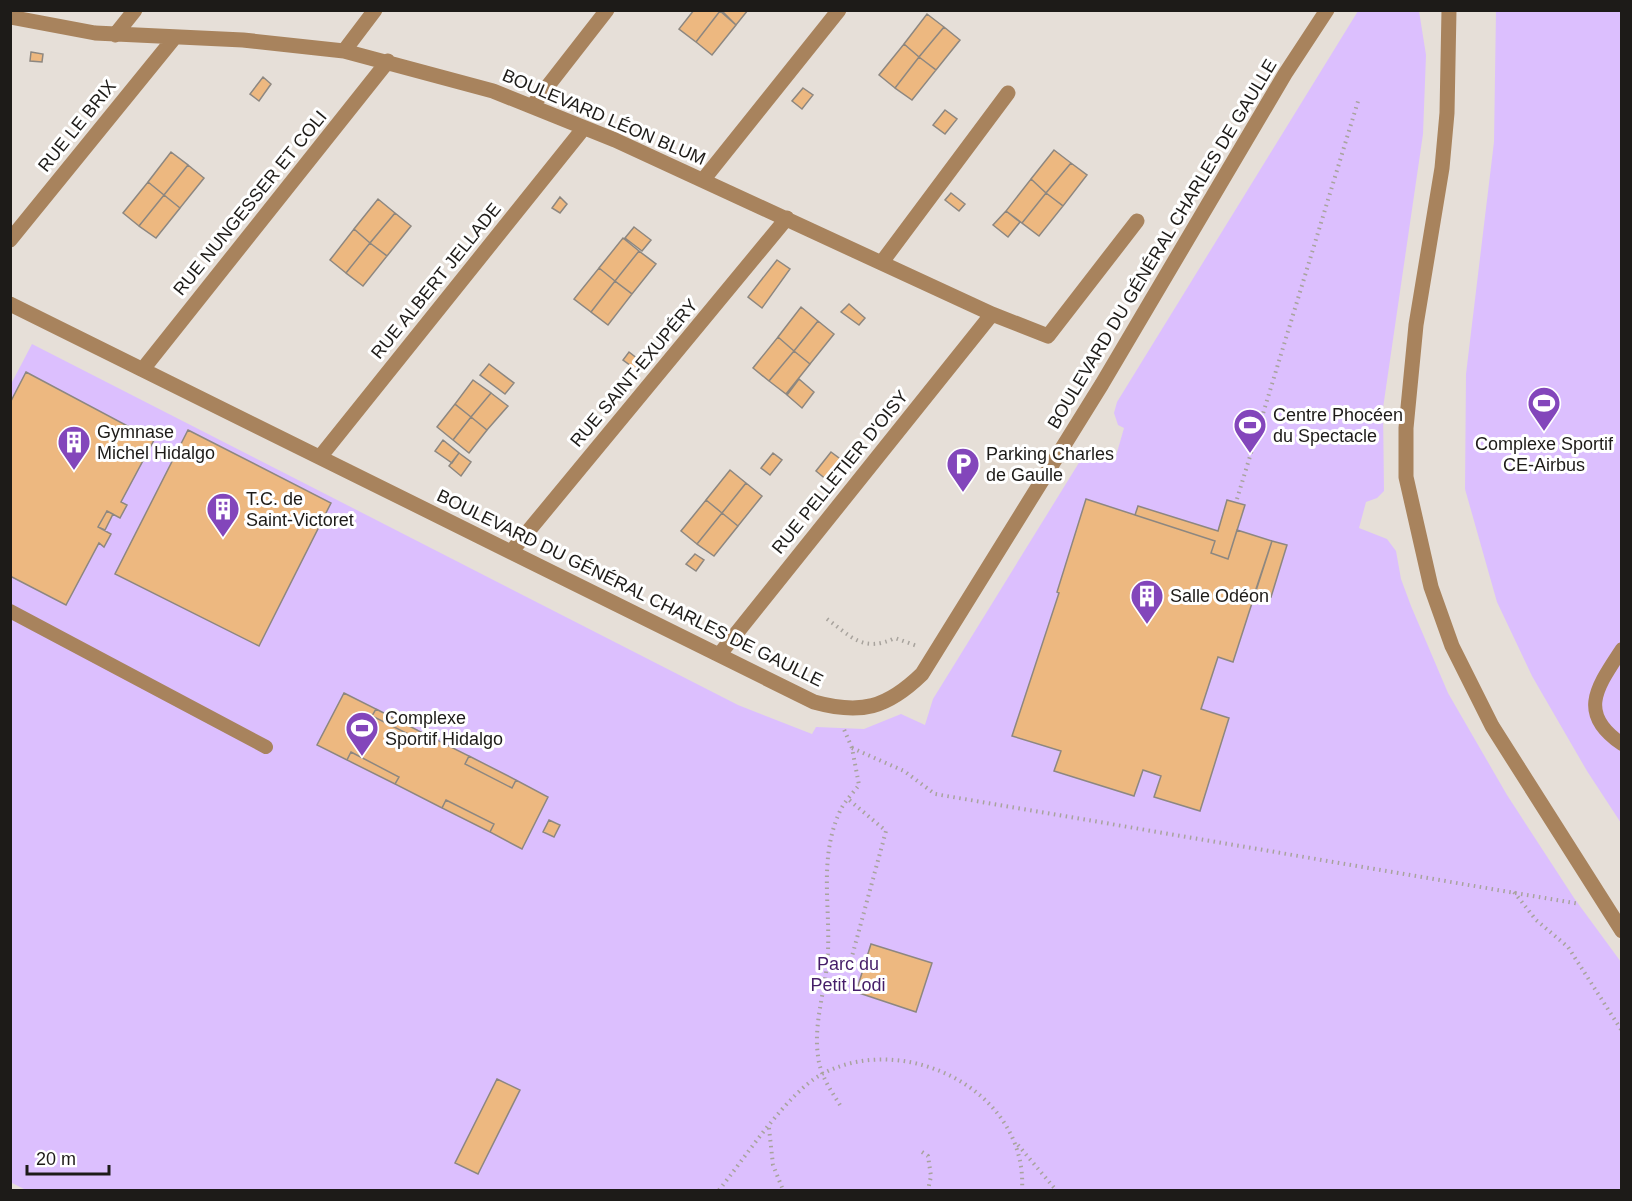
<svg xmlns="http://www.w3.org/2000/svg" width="1632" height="1201" font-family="Arial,sans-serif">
<rect width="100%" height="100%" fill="#e6dfd8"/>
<!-- green -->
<path fill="#dcbffe" d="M1358,11H1419L1426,55L1423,134L1383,408L1384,491L1377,498L1366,502L1359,528L1387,539L1396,551L1401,579L1411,606L1448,693L1507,795L1574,898L1621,962V1190H26L10,1182V386L32,344L738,705L812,734L816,727L864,729L901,714L925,725L933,699L1080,461C1091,452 1102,452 1116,456L1124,428L1118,425L1114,413L1117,402Z
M1496,11H1621V823L1587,771L1532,676L1497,602L1465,489L1466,374L1494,142Z"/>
<!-- building -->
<path fill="#edb880" stroke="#8d8780" stroke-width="1.5" d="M694,10L720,11L696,42L679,29Z
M721,10H748L736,25Z
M720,11L736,25L712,55L696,42Z
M927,14L944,27L919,57L904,44Z
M944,27L960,40L936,70L919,57Z
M904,44L919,57L895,88L879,75Z
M31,52L43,54L42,62L30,61Z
M919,57L936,70L912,100L895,88Z
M263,77L271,84L259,101L250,94Z
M803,88L813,95L802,109L792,101Z
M945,110L957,119L945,134L933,125Z
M1054,150L1071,163L1046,193L1031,179Z
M171,152L188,165L164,195L148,182Z
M1071,163L1087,175L1063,206L1046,193Z
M188,165L204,178L180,208L164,195Z
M1031,179L1046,193L1022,223L1006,211Z
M148,182L164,195L139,226L123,213Z
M951,193L965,204L959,211L945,200Z
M1046,193L1063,206L1039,236L1022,223Z
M164,195L180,208L156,238L139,226Z
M560,197L567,204L560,213L552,208Z
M378,199L395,213L370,243L354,229Z
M1006,211L1020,222L1008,237L993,225Z
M395,213L411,226L387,256L370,243Z
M634,227L651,240L642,251L625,238Z
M354,229L370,243L346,273L330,260Z
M623,238L639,251L615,281L599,268Z
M370,243L387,256L363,286L346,273Z
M639,251L656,264L632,294L615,281Z
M777,260L790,269L762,308L748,297Z
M599,268L615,281L591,312L574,299Z
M615,281L632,294L608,325L591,312Z
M849,304L865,318L859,325L841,312Z
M801,307L818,321L794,351L778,337Z
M818,321L834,334L810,364L794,351Z
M778,337L794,351L769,381L753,368Z
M794,351L810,364L786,394L769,381Z
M629,352L643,363L630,380L624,375L631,366L623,360Z
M489,364L514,383L505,394L480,375Z
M26,372L154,440L121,502L127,505L120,518L107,511L98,527L111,534L104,547L99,543L66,605L10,576V403Z
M799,379L814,392L802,408L787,395Z
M473,380L491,393L471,417L455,404Z
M491,393L508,406L487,430L471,417Z
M455,404L471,417L453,440L437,427Z
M471,417L487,430L469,453L453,440Z
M188,430L331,503L259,646L115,574Z
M443,440L459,453L452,463L435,451Z
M831,452L843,461L828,481L816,471Z
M459,453L471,462L461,476L449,466Z
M773,453L782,460L770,475L761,468Z
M730,470L746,483L722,513L706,500Z
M746,483L762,496L738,526L722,513Z
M1086,499L1215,541L1211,553L1228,559L1237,530L1272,541L1233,662L1218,657L1201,709L1229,718L1200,811L1154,797L1161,776L1143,770L1134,796L1054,771L1061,751L1012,736L1059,593L1057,592Z
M706,500L722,513L697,544L681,531Z
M1227,500L1245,505L1228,559L1211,553L1215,541L1135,515L1138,506L1218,531Z
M107,511L113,514L105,530L98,527Z
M722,513L738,526L714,556L697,544Z
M1272,541L1287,545L1271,597L1255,592Z
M695,554L704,560L696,571L686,564Z
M344,693L376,709L372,716L420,740L423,733L469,756L465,764L512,788L516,780L548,797L522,849L490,832L494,824L446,800L442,808L395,784L399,777L351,752L347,760L317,745Z
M376,709L423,733L420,740L372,716Z
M351,752L399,777L395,784L347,760Z
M469,756L516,780L512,788L465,764Z
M446,800L494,824L490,832L442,808Z
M549,820L560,825L554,837L543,832Z
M871,944L932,963L916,1012L856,992Z
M497,1079L520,1090L478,1174L455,1163Z"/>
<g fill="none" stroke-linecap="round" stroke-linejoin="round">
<!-- path -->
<path stroke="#a8a39d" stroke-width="4" stroke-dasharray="1.5 4.5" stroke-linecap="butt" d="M1237,499L1359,98
M827,619C852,637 863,653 895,638L917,646
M852,748L904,771L935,794L1580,904
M1514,892L1536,920L1568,947L1622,1031
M827,963L851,960L886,831L848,799
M840,1105C830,1089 820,1075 818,1056C813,1021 827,986 828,951C830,903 819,857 840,811C844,802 853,793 859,785L852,748L843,727
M769,1128L773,1165L783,1190
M1018,1145L1056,1190
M922,1152L928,1156L931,1176L928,1190
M719,1190C745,1158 787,1093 822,1074C905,1030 1028,1091 1022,1190"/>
<!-- lane -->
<path stroke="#a8835d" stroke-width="14" d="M10,611L266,747
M1622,649C1598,686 1576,713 1622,744"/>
<!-- street -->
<path stroke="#a8835d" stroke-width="15" d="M1449,10L1447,113L1442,168L1416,325L1406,428V477L1431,587L1452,646L1492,726L1622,931
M10,17L95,33L243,40L344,51L493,91L615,140L992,314L1048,336L1137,221
M115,35L135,10
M344,51L375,10
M533,105L607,10
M703,180L839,10
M10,240L175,37
M882,262L1008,93
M10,304L814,702C861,715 887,708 922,674L1102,384L1285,74L1327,10
M143,369L388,61
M320,457L583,129
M511,552L787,218
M719,655L992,314"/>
</g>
<!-- icons -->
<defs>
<symbol id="stadium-pin" viewBox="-11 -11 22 30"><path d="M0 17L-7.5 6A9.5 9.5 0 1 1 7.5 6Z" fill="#8346bb" stroke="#fff"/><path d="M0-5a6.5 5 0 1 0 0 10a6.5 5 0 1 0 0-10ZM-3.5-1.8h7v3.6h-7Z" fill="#fff"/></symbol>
<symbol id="building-pin" viewBox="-11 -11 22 30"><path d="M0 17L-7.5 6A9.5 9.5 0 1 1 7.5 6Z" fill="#8346bb" stroke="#fff"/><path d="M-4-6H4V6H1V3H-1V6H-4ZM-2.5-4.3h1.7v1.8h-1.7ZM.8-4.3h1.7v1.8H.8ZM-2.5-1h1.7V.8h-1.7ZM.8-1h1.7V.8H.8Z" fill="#fff"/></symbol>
<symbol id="parking-pin" viewBox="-11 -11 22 30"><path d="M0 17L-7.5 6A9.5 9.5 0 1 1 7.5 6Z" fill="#8346bb" stroke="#fff"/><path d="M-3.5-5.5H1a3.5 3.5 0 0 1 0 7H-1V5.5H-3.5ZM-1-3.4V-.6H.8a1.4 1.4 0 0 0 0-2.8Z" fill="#fff"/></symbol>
</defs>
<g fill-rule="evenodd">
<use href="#stadium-pin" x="1525" y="384" width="38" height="52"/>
<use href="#stadium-pin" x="1231" y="406" width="38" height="52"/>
<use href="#building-pin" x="55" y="423" width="38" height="52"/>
<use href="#parking-pin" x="944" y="445" width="38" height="52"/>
<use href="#building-pin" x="204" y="490" width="38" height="52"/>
<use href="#building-pin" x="1128" y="577" width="38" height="52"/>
<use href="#stadium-pin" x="343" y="709" width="38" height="52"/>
</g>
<g text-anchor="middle" stroke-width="6" stroke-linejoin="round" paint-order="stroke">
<!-- street labels -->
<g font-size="18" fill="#1d1b18" stroke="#fff">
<text transform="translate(604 117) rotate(23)" y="6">BOULEVARD LÉON BLUM</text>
<text transform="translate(77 126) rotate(-51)" y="6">RUE LE BRIX</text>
<text transform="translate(250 203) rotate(-51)" y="6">RUE NUNGESSER ET COLI</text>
<text transform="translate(1162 244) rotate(-59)" y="6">BOULEVARD DU GÉNÉRAL CHARLES DE GAULLE</text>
<text transform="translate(436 281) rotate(-51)" y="6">RUE ALBERT JELLADE</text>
<text transform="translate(634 373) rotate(-50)" y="6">RUE SAINT-EXUPÉRY</text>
<text transform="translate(840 472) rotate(-51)" y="6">RUE PELLETIER D'OISY</text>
<text transform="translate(630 588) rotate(26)" y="6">BOULEVARD DU GÉNÉRAL CHARLES DE GAULLE</text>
</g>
<!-- poi labels -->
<g font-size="18" fill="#1d1b18" stroke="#fff" text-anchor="start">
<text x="1273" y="421">Centre Phocéen<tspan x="1273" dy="21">du Spectacle</tspan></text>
<text x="97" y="438">Gymnase<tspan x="97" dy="21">Michel Hidalgo</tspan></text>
<text x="1544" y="450" text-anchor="middle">Complexe Sportif<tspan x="1544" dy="21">CE-Airbus</tspan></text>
<text x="986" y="460">Parking Charles<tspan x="986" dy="21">de Gaulle</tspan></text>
<text x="246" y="505">T.C. de<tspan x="246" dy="21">Saint-Victoret</tspan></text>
<text x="1170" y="602">Salle Odéon</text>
<text x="385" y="724">Complexe<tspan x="385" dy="21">Sportif Hidalgo</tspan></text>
</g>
<!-- park labels -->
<g font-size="18" fill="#451d68" stroke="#fff">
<text x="848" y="970">Parc du<tspan x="848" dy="21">Petit Lodi</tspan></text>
</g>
</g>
<!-- border -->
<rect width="1632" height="1201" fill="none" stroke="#1d1b18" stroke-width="24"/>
<!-- scale -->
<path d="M27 1165v9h82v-9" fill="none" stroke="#1d1b18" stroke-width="3"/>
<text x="36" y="1165" font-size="18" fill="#1d1b18" stroke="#ffffff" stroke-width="4.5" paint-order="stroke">20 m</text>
</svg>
